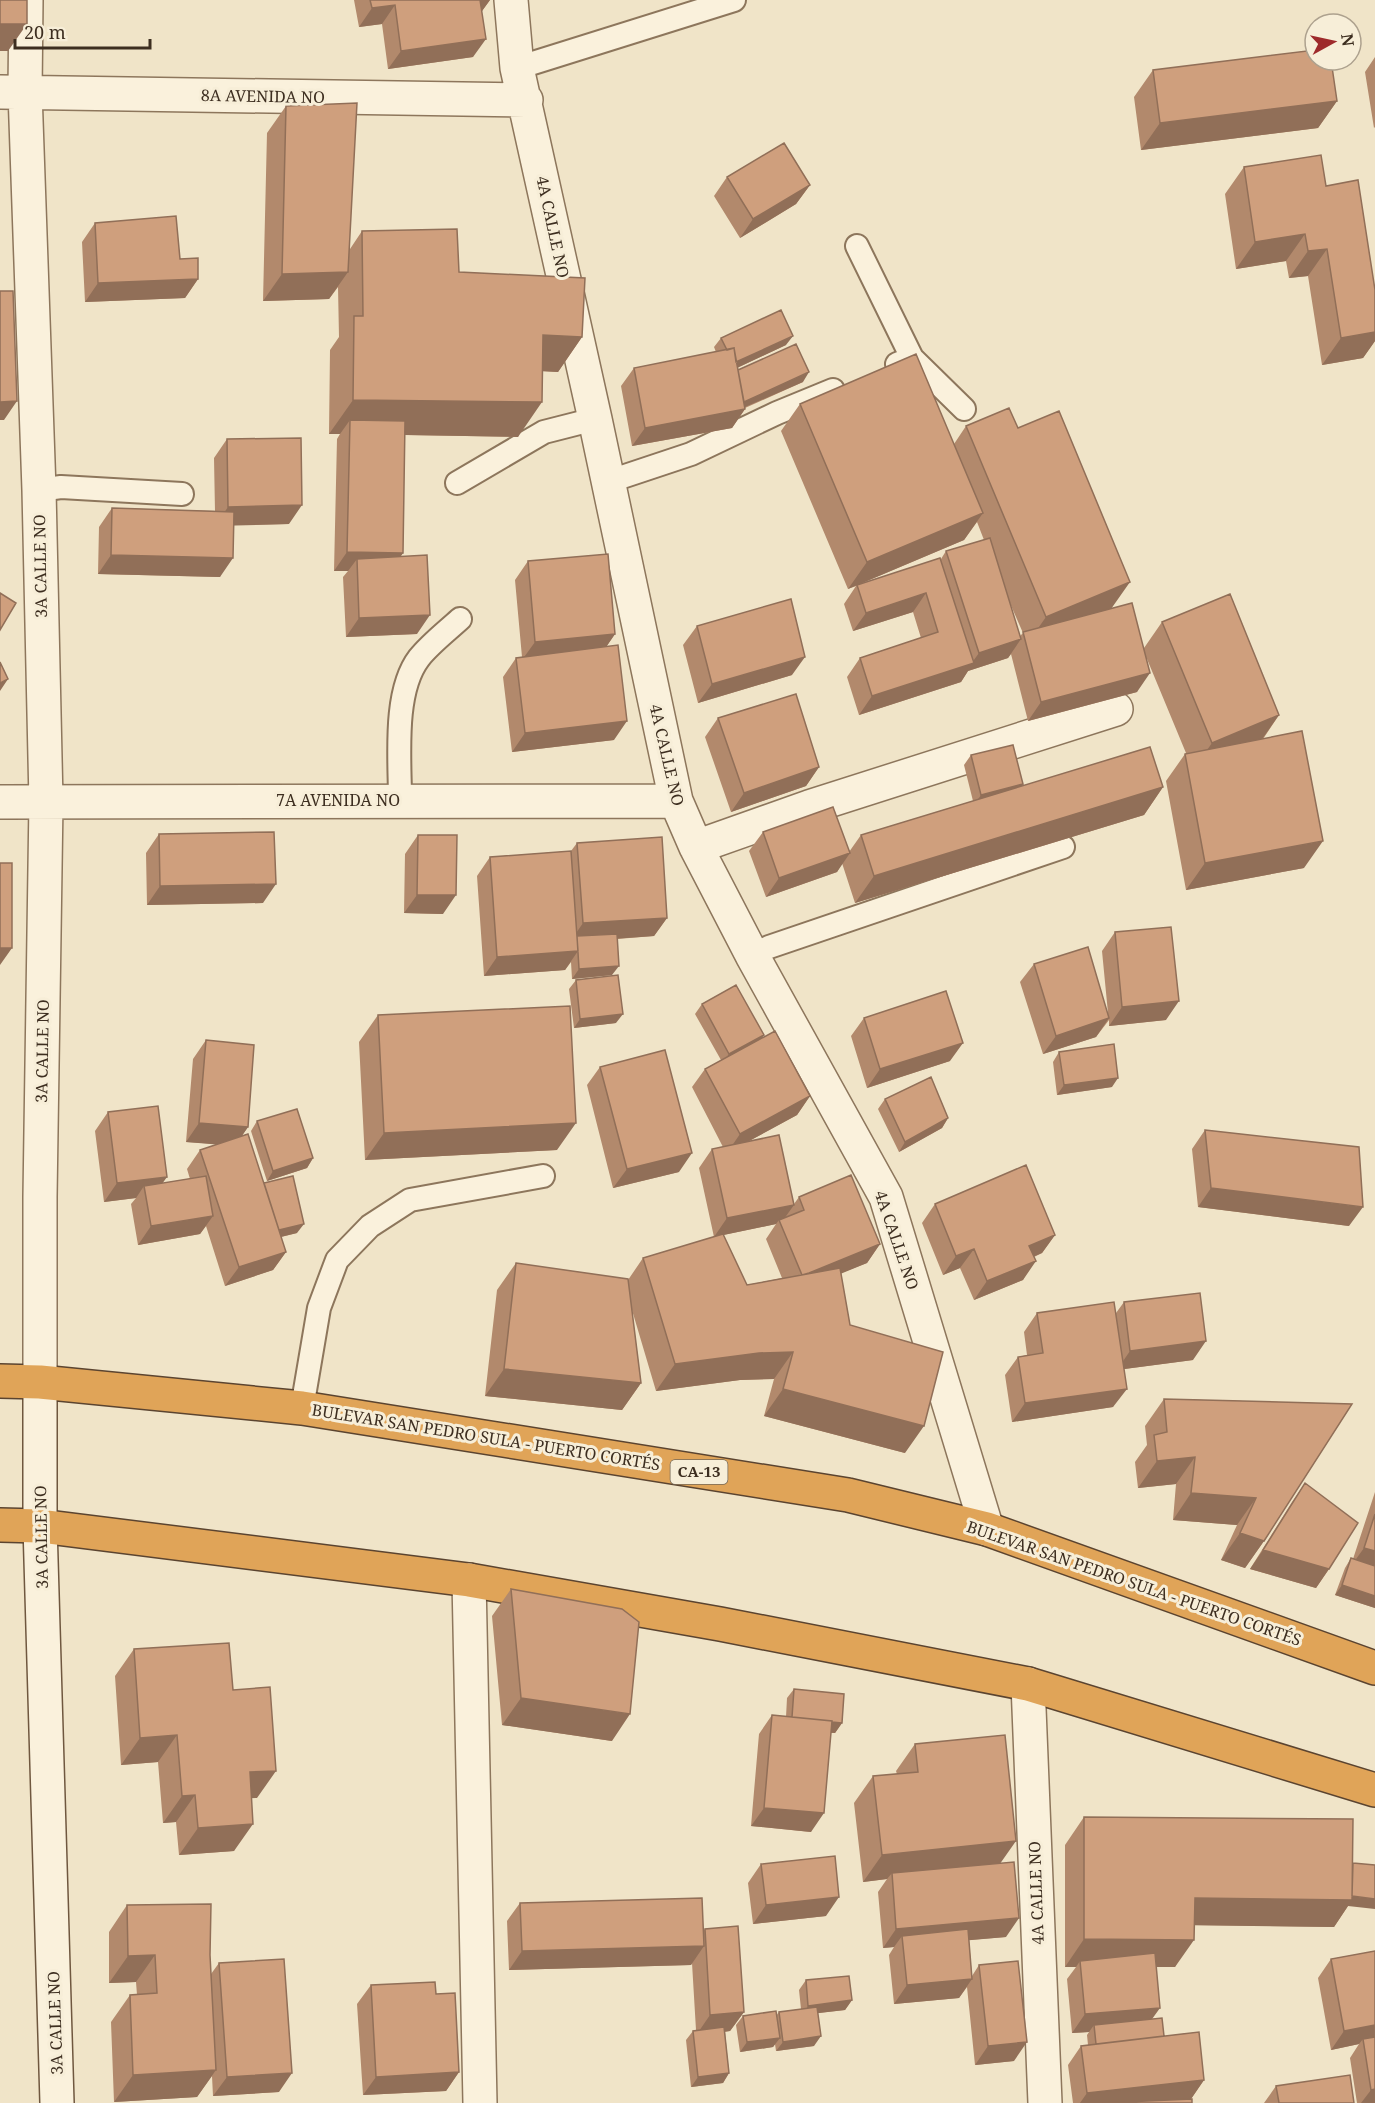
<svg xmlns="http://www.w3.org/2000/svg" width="1375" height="2103" font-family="'Noto Serif',serif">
<rect width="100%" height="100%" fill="#f0e4c8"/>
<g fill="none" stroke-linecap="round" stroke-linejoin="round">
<defs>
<path id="lane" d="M517,68L734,0
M857,246L912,358
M897,364L912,358L964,409
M607,482L691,454L777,413L833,390
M457,483L544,432L595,419
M39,490L61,487L182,494
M400,800C400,759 393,692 419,658C430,644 447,631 460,619
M752,955L769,947L1063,847
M302,1408L319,1308L337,1260L370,1226L410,1200L543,1176"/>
<path id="street" d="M26,0L25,92L39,490L46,802L40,1197V1382
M511,0L517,68L595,419L676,801L696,847L752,955L886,1197L987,1529
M0,92L526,100
M0,802L676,801
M696,847L809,807L1116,709
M469,1580L480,2103
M1028,1684L1045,2103"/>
<path id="secondary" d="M40,1382V1526L57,2103"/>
<path id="highway" d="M0,1381L40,1382L302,1408L848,1495L987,1529L1375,1668
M0,1525L40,1526L469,1580L720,1624L1028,1684L1375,1790"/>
</defs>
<!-- lane casing -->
<use href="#lane" stroke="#8d765c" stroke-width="26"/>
<!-- street casing -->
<use href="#street" stroke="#8d765c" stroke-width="36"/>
<!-- secondary casing -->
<use href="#secondary" stroke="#6f573f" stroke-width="36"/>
<!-- highway casing -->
<use href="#highway" stroke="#5b4430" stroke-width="36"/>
<!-- lane -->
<use href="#lane" stroke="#faf1dc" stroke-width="22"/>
<!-- street -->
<use href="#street" stroke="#faf1dc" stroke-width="33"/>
<!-- secondary -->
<use href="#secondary" stroke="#faf1dc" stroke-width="33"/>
<!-- highway -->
<use href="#highway" stroke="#e0a458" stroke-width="33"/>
</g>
<!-- wall -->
<path fill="#b2896c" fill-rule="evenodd" d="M354,0H490L482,11L473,57L388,69L382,24L359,27Z
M1375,57V127L1374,128L1365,72Z
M1153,70L1337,101L1318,128L1141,150L1134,97Z
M286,106L350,249L362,231L459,272L582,337L558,372L542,371L518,437L404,435L403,553L400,557L417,634L346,637L343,577L348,571H334L337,439L340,434H329L330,350L339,337L338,287L329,299L263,301L267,133Z
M1244,167L1326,186L1375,290V341L1363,358L1322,365L1308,276L1289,278L1286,261L1236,269L1225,194Z
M727,177L810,185L796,204L740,238L714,196Z
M95,223L180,259L198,279L185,298L85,302L82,242Z
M721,338L786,345L737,368L738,370L803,382L745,408V409L732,428L632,446L621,386L634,368L716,352L714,347Z
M800,404L954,444L966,426L1018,428L1112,609L1144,648L1162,622L1279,715L1263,739L1304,868L1186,890L1166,781L1185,754L1186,753L1147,659L1137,692L1028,721L1011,654L1008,658L968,671L961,682L859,715L847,677L860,658L921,638L913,612L853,631L844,604L856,586L848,589L781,431ZM977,522L984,540L946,551L941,559L860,584L964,540ZM1009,601L1023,633L1020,636Z
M227,439L289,524L234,525L220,577L98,574L99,527L112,508L215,511L214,458Z
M528,561L615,634L606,647L614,740L512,752L503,677L516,658L522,657L515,580Z
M697,626L792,675L698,703L683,645Z
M718,718L819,767L806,786L731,812L705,737Z
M971,755L1023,784L1022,786L1163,787L1144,815L855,903L842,863L837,872L766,897L749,851L763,832L849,852L861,835L973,801L964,765Z
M159,834L263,903L147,905L146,853Z
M418,835L443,914L404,913L405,854Z
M577,843L667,918L654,936L617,939L612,975L572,979L571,962L565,970L484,976L477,876L490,857L571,851Z
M1115,932L1166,1020L1109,1026V1020L1096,1037L1043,1054L1020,982L1034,964L1108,1013L1102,951Z
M576,980L616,1023L574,1028L569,989Z
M702,1004L761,1039L810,1096L797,1115L749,1141L794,1204L799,1197L880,1244L867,1263L841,1273L850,1325L905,1453L764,1416L774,1379L740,1380L656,1391L632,1310L641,1383L622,1410L485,1396L497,1290L516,1263L628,1280L643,1258L714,1237L699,1168L712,1149L723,1147L692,1087L705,1069L721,1060L695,1014ZM776,1224L766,1239L782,1278L747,1285L723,1235Z
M378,1015L557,1150L365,1160L359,1042Z
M864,1018L950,1061L867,1088L851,1036Z
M206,1040L248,1127L241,1137L264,1183L297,1233L281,1237L286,1252L273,1270L225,1286L206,1226L200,1234L138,1245L131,1204L136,1198L104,1202L95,1131L108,1112L163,1183L190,1179L187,1169L200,1150L217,1144L186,1142L193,1059Z
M1059,1052L1112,1087L1057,1095L1053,1062Z
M600,1067L679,1172L613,1188L587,1085Z
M885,1099L948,1118L942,1128L899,1152L878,1109Z
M257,1121L313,1158L307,1168L267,1181L251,1131Z
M1205,1130L1349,1226L1198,1207L1192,1149Z
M935,1204L1055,1235L1042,1253L1034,1257L1023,1280L974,1300L960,1268L943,1275L922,1223Z
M1124,1302L1193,1360L1124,1369L1113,1407L1012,1422L1005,1375L1018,1357L1027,1355L1024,1332L1037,1313H1116Z
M1164,1399L1352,1404L1264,1541L1245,1568L1221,1560L1237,1525L1173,1520L1176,1484L1138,1488L1135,1462L1147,1445L1145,1426Z
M1305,1483L1329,1569L1316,1588L1250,1569L1292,1502Z
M1375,1492V1608L1335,1595L1345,1568L1351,1558L1353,1559Z
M511,1589L612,1741L502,1725L492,1616Z
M134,1649L233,1690L257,1798H252L234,1851L179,1855L176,1822L163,1823L158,1762L121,1765L115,1676Z
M794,1689L842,1723L835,1733H831L811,1832L751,1826L759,1734L772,1715L786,1717L787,1698Z
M915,1744L1000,1863L1006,1937L969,1940L972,1976L979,1965L1014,2061L975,2065L967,1987L959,1998L894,2004L889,1955L894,1947L883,1948L878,1892L887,1879L863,1882L854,1803L873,1776L897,1774L896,1771Z
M1084,1817L1348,1906L1334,1927L1194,1925L1175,1967H1156L1152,2019L1164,2036L1204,2080L1191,2099L1183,2100L1192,2103H1073L1068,2065L1081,2046L1088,2045L1087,2035L1089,2032L1072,2033L1067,1979L1076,1967H1065V1845Z
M761,1864L826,1916L753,1924L748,1883Z
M520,1903L703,1931L705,1929L744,2012L730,2031L725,2032L729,2073L723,2083L691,2087L686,2040L693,2031L696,2030L692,1963L691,1965L509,1970L507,1921Z
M127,1905L210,1955L211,1974L219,1963L279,2092L213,2096L212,2076L197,2097L114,2102L111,2022L130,1995H137L136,1982L109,1983V1932Z
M1375,1951V2103H1357L1350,2058L1359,2044L1331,2050L1318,1978L1331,1959Z
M806,1980L852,2000L845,2010L818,2013L814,2046L776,2051L775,2044L773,2047L740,2052L736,2025L743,2016H776L779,2012L801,2009L799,1990Z
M371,1985L436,1994L459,2072L446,2091L363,2095L357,2004Z
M1276,2086L1354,2103H1264Z"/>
<!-- shaded-wall -->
<path fill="#916f58" d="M476,0H490L482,11Z
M395,5L382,24L359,27L372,8Z
M0,24H27L8,51H0Z
M486,39L473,57L388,69L401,51Z
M1337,101L1318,128L1141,150L1160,123Z
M810,185L796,204L740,238L753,219Z
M1305,234L1286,261L1236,269L1255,242Z
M1327,249L1308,276L1289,278L1308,251Z
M348,272L329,299L263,301L282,274Z
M198,279L185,298L85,302L98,283Z
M1375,332V341L1363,358L1322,365L1341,338Z
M543,335L582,337L558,372L519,370Z
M793,336L786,345L726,373L733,363Z
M809,372L803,382L738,410L745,409L732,428L632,446L645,428L744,402Z
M353,400L542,402L518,437L350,434V420L340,434H329Z
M17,401L4,420H0V402Z
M302,505L289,524L215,526L228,507Z
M983,513L964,540L848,589L867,562Z
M347,552L403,553L390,572L357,559L348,571H334Z
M111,555L233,558L220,577L98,574Z
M1130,582L1111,609L1027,644L1046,617Z
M926,593L913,612L853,631L866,613Z
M430,615L417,634L346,637L359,618Z
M615,634L602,653L522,660L535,642Z
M1021,639L1008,658L968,671L961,682L859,715L872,696L971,664L979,653Z
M805,657L792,675L698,703L712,684Z
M1150,673L1137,692L1028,721L1041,702Z
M8,679L0,691V683Z
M1279,715L1260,742L1193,770L1212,743Z
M627,721L614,740L512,752L525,733Z
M819,767L806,786L731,812L744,793Z
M1023,784L1017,793L974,805L981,795Z
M1163,787L1144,815L855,903L874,876Z
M1323,841L1304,868L1186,890L1205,863Z
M850,853L837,872L766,897L779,878Z
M276,884L263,903L147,905L160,886Z
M417,895H456L443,914L404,913Z
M667,918L654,936L570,942L583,923Z
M0,948H12L0,965Z
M578,951L565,970L484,976L497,957Z
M619,966L612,975L572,979L579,969Z
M1179,1001L1166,1020L1109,1026L1122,1007Z
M623,1014L616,1023L574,1028L580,1019Z
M1109,1018L1096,1037L1043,1054L1056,1036Z
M764,1035L757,1044L722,1063L729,1054Z
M963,1043L950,1061L867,1088L880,1069Z
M1118,1078L1112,1087L1057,1095L1064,1085Z
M810,1096L797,1115L727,1153L740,1134Z
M948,1118L942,1128L899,1152L905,1142Z
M199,1123L248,1127L235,1146L186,1142Z
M576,1123L557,1150L365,1160L384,1133Z
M692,1153L679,1172L613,1188L627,1169Z
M313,1158L307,1168L267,1181L273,1171Z
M167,1177L154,1195L144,1186L136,1198L104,1202L117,1183Z
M1211,1188L1363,1207L1349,1226L1198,1207Z
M794,1205L781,1223L779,1220L776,1224L714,1237L727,1218Z
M213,1216L200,1234L138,1245L151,1226Z
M304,1224L297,1233L268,1240L274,1231Z
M1055,1235L1042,1253L1016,1264L1029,1246Z
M880,1244L867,1263L789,1295L802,1276Z
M974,1249L960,1268L943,1275L956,1256Z
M286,1252L273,1270L225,1286L239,1267Z
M1036,1261L1023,1280L974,1300L987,1281Z
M1206,1341L1193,1360L1117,1370L1130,1351Z
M793,1352L774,1379L740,1380L656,1391L675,1364L759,1353Z
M504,1369L641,1383L622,1410L485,1396Z
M783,1389L924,1426L905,1453L764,1416Z
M1127,1389L1113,1407L1012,1422L1025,1403Z
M1195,1457L1176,1484L1138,1488L1157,1461Z
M1191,1493L1256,1498L1237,1525L1173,1520Z
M1240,1533L1264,1541L1245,1568L1221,1560Z
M1364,1548L1375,1551V1574L1351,1566Z
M1263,1550L1329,1569L1316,1588L1250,1569Z
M1342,1585L1375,1596V1608L1335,1595Z
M521,1698L630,1714L612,1741L502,1725Z
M792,1719L842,1723L835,1733L785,1728Z
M177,1735L158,1762L121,1765L140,1738Z
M276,1771L257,1798L231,1799L250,1772Z
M195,1795L176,1822L163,1823L182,1796Z
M764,1808L824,1813L811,1832L751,1826Z
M253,1824L234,1851L179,1855L198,1828Z
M1016,1841L997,1868L892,1873L887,1879L863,1882L882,1855Z
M1350,1896L1375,1899V1909L1348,1906L1334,1927L1176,1925L1195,1898Z
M839,1897L826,1916L753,1924L766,1905Z
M1019,1918L1006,1937L903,1946L902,1936L894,1947L883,1948L896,1929Z
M1084,1939L1194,1940L1175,1967H1081L1080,1961L1076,1967H1065Z
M704,1946L691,1965L509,1970L522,1951Z
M155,1955L136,1982L109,1983L128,1956Z
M972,1979L959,1998L894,2004L907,1985Z
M852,2000L845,2010L802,2015L808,2006Z
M1160,2008L1147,2026L1094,2025L1089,2032L1072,2033L1085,2014Z
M744,2012L730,2031L697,2034L710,2015Z
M1375,2025V2041L1363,2039L1359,2044L1331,2050L1344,2031Z
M821,2036L814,2046L776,2051L783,2042Z
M780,2038L773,2047L740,2052L747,2042Z
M1027,2042L1014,2061L975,2065L988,2046Z
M216,2070L197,2097L114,2102L133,2075Z
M459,2072L446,2091L363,2095L376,2077Z
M292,2073L279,2092L213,2096L227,2077Z
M729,2073L723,2083L691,2087L698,2077Z
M1204,2080L1191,2099L1153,2103H1080L1087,2093Z
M1375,2089V2103H1361L1371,2090Z"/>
<!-- building -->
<path fill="#cf9f7d" stroke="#916f58" stroke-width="1.5" d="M0,0H27V24H0Z
M370,0H480L486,39L401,51L395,5L372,8Z
M1315,50V60H1331L1337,101L1160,123L1153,70Z
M357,103L348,272L282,274L286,106Z
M784,143L810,185L753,219L727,177Z
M1321,155L1326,186L1358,180L1375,290V332L1341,338L1327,249L1308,251L1305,234L1255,242L1244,167Z
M176,216L180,259L198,258V279L98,283L95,223Z
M457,229L459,272L585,278L582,337L543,335L542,402L353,400L354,316H363L362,231Z
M0,291H13L17,401L0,402Z
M781,310L793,336L736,362L734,348L727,350L721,338Z
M796,344L809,372L744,402L738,370Z
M734,348L745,409L645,428L634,368Z
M916,354L983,513L867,562L800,404Z
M1009,408L1018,428L1059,411L1130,582L1046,617L966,426Z
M350,420L405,421L403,553L347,552Z
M301,438L302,505L228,507L227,439Z
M112,508L234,512L233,558L111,555Z
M990,538L1021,639L979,653L946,551Z
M608,554L615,634L535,642L528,561Z
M427,555L430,615L359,618L357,559Z
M940,558L974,663L872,696L860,658L938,632L926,593L866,613L857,585Z
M0,593L16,603L0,630Z
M1230,594L1279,715L1212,743L1162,622Z
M791,599L805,657L712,684L697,626Z
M1132,603L1150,673L1041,702L1023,632Z
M618,645L627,721L525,733L516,658Z
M0,662L8,679L0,683Z
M796,694L819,767L744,793L718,718Z
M1302,731L1323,841L1205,863L1185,754Z
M1013,745L1023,784L981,795L971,755Z
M1150,747L1163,787L874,876L861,835Z
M833,807L850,853L779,878L763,832Z
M274,832L276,884L160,886L159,834Z
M418,835H457L456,895H417Z
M662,837L667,918L583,923L577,843Z
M571,851L578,951L497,957L490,857Z
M0,863H12V948H0Z
M1171,927L1179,1001L1122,1007L1115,932Z
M617,934L619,966L579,969L577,936Z
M1088,947L1109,1018L1056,1036L1034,964Z
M618,975L623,1014L580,1019L576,980Z
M736,985L764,1035L729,1054L702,1004Z
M946,991L963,1043L880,1069L864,1018Z
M570,1006L576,1123L384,1133L378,1015Z
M775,1031L810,1096L740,1134L705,1069Z
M206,1040L254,1045L248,1127L199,1123Z
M1114,1044L1118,1078L1064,1085L1059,1052Z
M665,1050L692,1153L627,1169L600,1067Z
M931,1077L948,1118L905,1142L885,1099Z
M158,1106L167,1177L117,1183L108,1112Z
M297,1109L313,1158L273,1171L257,1121Z
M1205,1130L1359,1147L1363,1207L1211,1188Z
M248,1134L286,1252L239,1267L200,1150Z
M779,1135L794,1205L727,1218L712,1149Z
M1026,1165L1055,1235L1029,1246L1036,1261L987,1281L974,1249L956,1256L935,1204Z
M851,1175L880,1244L809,1273L802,1275L779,1220L804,1210L799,1197Z
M206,1176L213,1216L151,1226L144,1186Z
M293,1176L304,1224L279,1230L264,1183Z
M723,1234L747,1285L840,1268L850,1325L943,1352L924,1426L783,1389L793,1352L759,1353L675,1364L643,1258Z
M516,1263L628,1279L641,1383L504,1369Z
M1200,1293L1206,1341L1130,1351L1124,1302Z
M1114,1302L1127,1389L1025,1403L1018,1357L1043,1353L1037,1313Z
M1164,1399L1352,1404L1264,1541L1240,1533L1256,1498L1191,1493L1195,1457L1157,1461L1154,1435L1167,1432Z
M1305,1483L1358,1523L1329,1569L1263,1550Z
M1375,1514V1551L1364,1548Z
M1351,1558L1375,1566V1596L1342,1585Z
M511,1589L622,1609L639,1622L630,1714L521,1698Z
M229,1643L233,1690L270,1687L276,1771L250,1772L253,1824L198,1828L195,1795L182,1796L177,1735L140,1738L134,1649Z
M794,1689L844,1694L842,1723L832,1722V1721L792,1717Z
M772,1715L832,1721L824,1813L764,1808Z
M1005,1735L1016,1841L882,1855L873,1776L918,1772L915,1744Z
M1084,1817L1353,1819L1352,1900L1195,1898L1194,1940L1084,1939Z
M835,1856L839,1897L766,1905L761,1864Z
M1014,1862L1019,1918L896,1929L892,1873Z
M1353,1863L1375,1865V1899L1352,1896Z
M702,1898L704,1946L522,1951L520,1903Z
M211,1904L210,1955L216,2070L133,2075L130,1995L157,1993L155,1955L128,1956L127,1905Z
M738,1926L744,2012L710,2015L705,1929Z
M968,1929L972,1979L907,1985L902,1936Z
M1375,1951V2025L1344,2031L1331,1959Z
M1155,1953L1160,2008L1085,2014L1080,1961Z
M284,1959L292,2073L227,2077L219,1963Z
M1018,1961L1027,2042L988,2046L979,1965Z
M849,1976L852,2000L808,2006L806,1980Z
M435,1982L436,1994L455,1993L459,2072L376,2077L371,1985Z
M817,2007L821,2036L783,2042L779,2012Z
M776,2011L780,2038L747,2042L743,2016Z
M1162,2018L1164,2036L1096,2044L1094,2025Z
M724,2027L729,2073L698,2077L693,2031Z
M1199,2032L1204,2080L1087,2093L1081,2046Z
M1375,2037V2089L1371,2090L1363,2039Z
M1350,2075L1354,2103H1279L1276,2086Z
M1192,2099V2103H1102Z"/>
<g text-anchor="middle" stroke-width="6" stroke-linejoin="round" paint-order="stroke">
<!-- shield labels -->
<rect fill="#f7eed8" stroke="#756857" stroke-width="1.5" x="670.5" y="1460" width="57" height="24" rx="4.5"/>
<g font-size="15" font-weight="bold" fill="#3d2e20">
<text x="699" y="1477">CA-13</text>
</g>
<!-- street labels -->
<g font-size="16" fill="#3d2e20" stroke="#f7eed8">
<text transform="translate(263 96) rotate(1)" y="6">8A AVENIDA NO</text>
<text transform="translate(553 227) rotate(78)" y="6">4A CALLE NO</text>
<text transform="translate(40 566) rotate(-91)" y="6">3A CALLE NO</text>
<text transform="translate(667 755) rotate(77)" y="6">4A CALLE NO</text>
<text x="338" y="806">7A AVENIDA NO</text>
<text transform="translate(42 1051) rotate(-89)" y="6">3A CALLE NO</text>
<text transform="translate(897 1240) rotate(71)" y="6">4A CALLE NO</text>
<text transform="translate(486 1437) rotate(9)" y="6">BULEVAR SAN PEDRO SULA - PUERTO CORTÉS</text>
<text transform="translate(41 1537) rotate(-91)" y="6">3A CALLE NO</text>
<text transform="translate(1134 1583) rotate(19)" y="6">BULEVAR SAN PEDRO SULA - PUERTO CORTÉS</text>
<text transform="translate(1036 1893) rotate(-92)" y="6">4A CALLE NO</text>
<text transform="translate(55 2023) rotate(-92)" y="6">3A CALLE NO</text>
</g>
</g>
<!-- north arrow -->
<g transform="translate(1333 42) rotate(82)"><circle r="28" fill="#f7eed8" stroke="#ada18e" stroke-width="1.5"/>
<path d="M0-4.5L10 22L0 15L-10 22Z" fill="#9e2a2b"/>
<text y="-9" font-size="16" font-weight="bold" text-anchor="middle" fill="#3d2e20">N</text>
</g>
<!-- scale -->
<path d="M15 39v9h135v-9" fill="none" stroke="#3d2e20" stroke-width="3"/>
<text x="24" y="39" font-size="18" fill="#3d2e20" stroke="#f7eed8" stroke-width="4.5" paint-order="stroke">20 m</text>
</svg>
